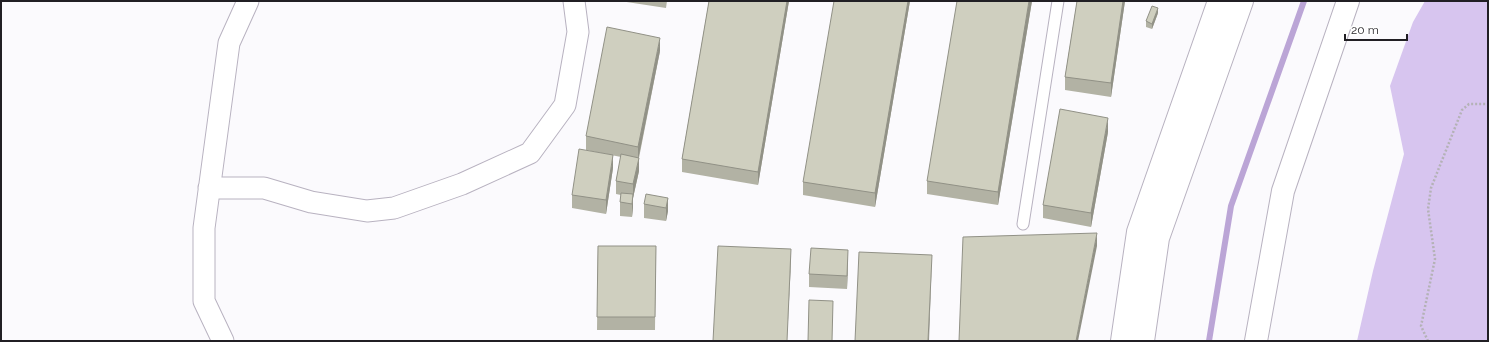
<svg xmlns="http://www.w3.org/2000/svg" width="1489" height="342" font-family="Raleway,sans-serif">
<rect width="100%" height="100%" fill="#fbfafd"/>
<!-- green -->
<path fill="#d7c5ef" d="M1425,1H1488V341H1357L1373,271L1404,154L1390,86L1413,22Z"/>
<g fill="none" stroke-linecap="round" stroke-linejoin="round">
<!-- stream -->
<path stroke="#bba5d6" stroke-width="6" d="M1209,341L1231,206L1304,1"/>
<defs>
<path id="lane" d="M1023,224L1058,1"/>
<path id="street" d="M209,188H264L311,202L367,211L394,208L462,184L530,153L565,105L578,32L574,1
M223,341L204,301V228L229,43L248,1"/>
<path id="secondary" d="M1122,341L1138,232L1219,1
M1143,341L1158,238L1242,1
M1256,341L1283,191L1348,1"/>
</defs>
<!-- lane casing -->
<use href="#lane" stroke="#b8b2c0" stroke-width="13"/>
<!-- street casing -->
<use href="#street" stroke="#b8b2c0" stroke-width="23"/>
<!-- secondary casing -->
<use href="#secondary" stroke="#b8b2c0" stroke-width="24"/>
<!-- path -->
<path stroke="#b4b2b6" stroke-width="2.5" stroke-dasharray="2 2" stroke-linecap="butt" d="M1428,341L1421,326L1435,259L1428,209L1431,188L1462,110L1469,104H1488"/>
<!-- lane -->
<use href="#lane" stroke="#fff" stroke-width="11"/>
<!-- street -->
<use href="#street" stroke="#fff" stroke-width="21"/>
<!-- secondary -->
<use href="#secondary" stroke="#fff" stroke-width="22"/>
</g>
<!-- wall -->
<path fill="#b2b2a4" d="M620,1H667L666,8Z
M709,1H789L758,185L682,172V159Z
M910,1L875,207L803,195V182Z
M1032,1L998,205L927,194V181Z
M1077,1H1125L1111,97L1065,90V77Z
M1158,13L1152,29L1146,27V21Z
M660,51L639,158V171L633,198V207L632,217L620,216V202L621,195L616,194V181L621,157L586,150V136Z
M1108,132L1091,227L1043,218V205Z
M613,168L606,214L572,208V195Z
M668,198V211L666,221L644,218V204Z
M598,246H656L655,330H597Z
M848,263L847,289L809,287V274Z"/>
<!-- shaded-wall -->
<path fill="#919186" d="M787,1H789L758,185V172Z
M908,1H910L875,207V193Z
M1029,1H1032L998,205V192Z
M1123,1H1125L1111,97V83Z
M1158,8V13L1152,29V24Z
M660,38V51L638,160V147Z
M1108,118V132L1091,227V213Z
M613,155V168L606,214V200Z
M639,158V171L633,198V184Z
M633,194V207L632,217V204Z
M668,198V211L666,221V208Z
M1097,233V246L1078,341H1076Z
M791,249V262L787,341Z
M848,250V263L847,289V276Z
M932,255L929,341H928Z"/>
<!-- building -->
<path fill="#cfcfbf" stroke="#919186" d="M709,1H787L758,172L682,159Z
M834,1H908L875,193L803,182Z
M957,1H1029L998,192L927,181Z
M1077,1H1123L1111,83L1065,77Z
M1152,6L1158,8L1152,24L1146,21Z
M607,27L660,38L638,147L586,136Z
M1060,109L1108,118L1091,213L1043,205Z
M579,149L613,155L606,200L572,195Z
M621,154L639,158L633,184L616,181Z
M621,193L633,194L632,204L620,202Z
M646,194L668,198L666,208L644,204Z
M1097,233L1076,341H959L963,237Z
M598,246H656L655,317H597Z
M718,246L791,249L787,341H713Z
M811,248L848,250L847,276L809,274Z
M859,252L932,255L928,341H855Z
M809,300L833,301L832,341H808Z"/>
<!-- border -->
<rect width="1489" height="342" fill="none" stroke="#211f24" stroke-width="4"/>
<!-- scale -->
<path d="M1345 34v6h62v-6" fill="none" stroke="#211f24" stroke-width="2"/>
<text x="1351" y="34" font-size="12" fill="#211f24" stroke="#ffffff" stroke-width="3" paint-order="stroke">20 m</text>
</svg>
